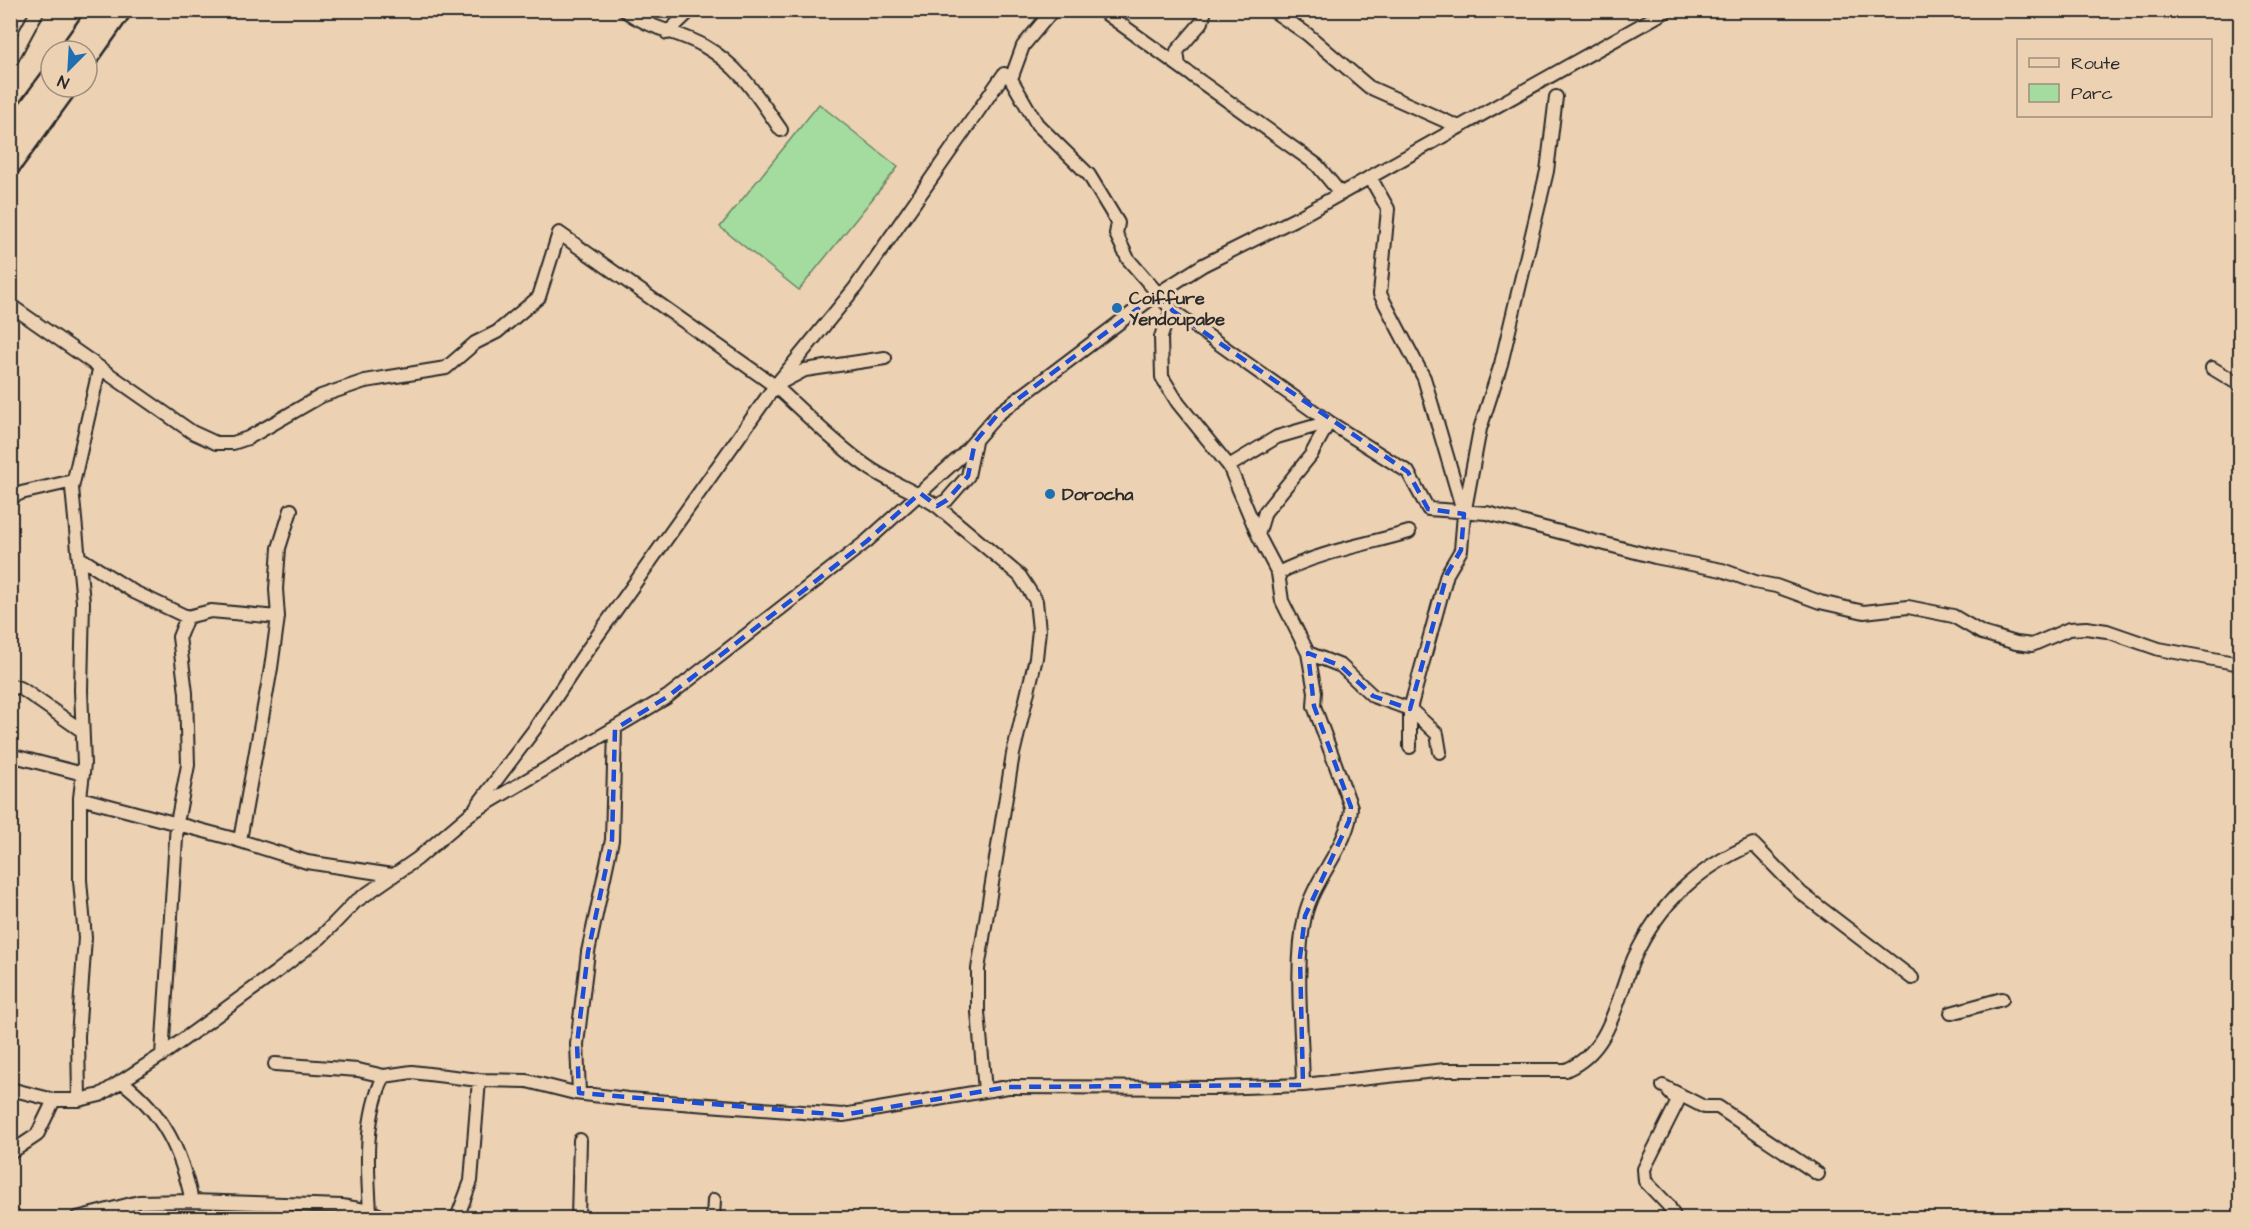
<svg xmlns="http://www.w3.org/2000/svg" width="2251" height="1229" font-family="'Architects Daughter',sans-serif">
<rect width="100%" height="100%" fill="#ecd1b3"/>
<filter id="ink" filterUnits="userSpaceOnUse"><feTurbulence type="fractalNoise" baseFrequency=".0167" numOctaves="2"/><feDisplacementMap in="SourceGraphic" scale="12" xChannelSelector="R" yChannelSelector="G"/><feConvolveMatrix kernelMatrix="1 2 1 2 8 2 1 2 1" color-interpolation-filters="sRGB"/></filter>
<g filter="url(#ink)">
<!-- green -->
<path fill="#a4dca0" stroke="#688466" stroke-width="1.5" d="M819,104L898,167L799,290L720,227Z"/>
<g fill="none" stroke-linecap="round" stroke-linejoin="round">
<defs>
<path id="street" d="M624,10C651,30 678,31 704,46C741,67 757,96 781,130
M1053,10L1023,46L1011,79L1037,124L1089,175L1118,223L1116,234L1128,259L1173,311L1329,422L1408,472L1428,509L1487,513L1655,557L1722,570L1755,582L1776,586L1820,602L1864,612L1908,607L1953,616L1982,633L2016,643L2032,645L2069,629L2086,628L2107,631L2159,649L2240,664
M1101,10L1317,165L1341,194
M1272,10L1307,34L1369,87L1459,127
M667,33L691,10
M10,62L38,10
M1179,66L1177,51L1202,22L1205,10
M1370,177L1388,209L1380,294L1424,378L1464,514L1461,550L1447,574L1410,709V747
M10,305L192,432L216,443H233L248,438L321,396L365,381L446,368L475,343L497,332L539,297L559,233L775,386L583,656L534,730L476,807
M1173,311L1166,322L1161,337L1162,377L1178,403L1229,466L1258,535L1278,573L1282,601L1308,653L1315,692L1314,706L1351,807C1350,844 1313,879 1305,916C1294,965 1302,1034 1303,1085
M2212,368L2240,385
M782,382L805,370L885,358
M975,442L968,476L947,500L937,506L1020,576L1036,601L1039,630L1036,658L1013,754L978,969V1012L985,1091
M1229,466L1277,437L1329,422
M10,498L21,493L73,481
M937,506C914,490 888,482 865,465C833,442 805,413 775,386L855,288L1004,74
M1465,509L1480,429L1501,364L1547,171L1556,97
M1258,535L1265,512L1311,455L1329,422
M80,558L134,592L187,617L211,611L278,617
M1278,573C1320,552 1364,545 1409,532
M1308,653L1341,666L1373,696L1410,709L1437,734L1440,752
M10,685L22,689L81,730
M10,755L83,774
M80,798L234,839L307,862L392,875
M240,840L271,668L278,617L276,589L279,548L291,510
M1951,1013L2002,999
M162,1055L177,823L188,765L186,693L179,637L187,617
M275,1064L358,1070L384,1076
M121,1081C164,1113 181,1151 192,1201
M1663,1086L1704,1107H1718L1818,1174
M10,1089L54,1100
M1669,1092L1678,1101L1644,1169L1645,1181L1668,1205L1675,1218
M579,1093L577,1044L588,952L612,840L615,729
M79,1100L78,1036L85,938L80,880V798L84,764L81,690L83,602L72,488L99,370
M10,1153L37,1135L54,1100H79L100,1095L162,1055L275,973L320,938L355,902L417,859L471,813L667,697L867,541L962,455L998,414L1157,294L1203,265L1299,217L1668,10
M370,1211C367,1166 364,1118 384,1076L412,1072L479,1080L527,1081L575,1093L628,1099L843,1115L1008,1087L1216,1088L1303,1085L1445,1070H1566C1612,1050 1616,999 1634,958C1660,902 1698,868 1753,844L1801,893L1912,978
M77,1218L139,1202L192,1201L342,1206L370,1211L385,1218
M457,1218L471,1181L479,1080
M578,1218L580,1140
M713,1218L714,1200"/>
<path id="highway" d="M71,51L100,10
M87,57L120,10
M10,135L51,80
M10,164L66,87"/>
</defs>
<!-- street casing -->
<use href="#street" stroke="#2b2b2b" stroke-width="16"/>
<!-- highway casing -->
<use href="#highway" stroke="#2b2b2b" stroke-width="26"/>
<!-- street -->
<use href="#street" stroke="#ecd1b3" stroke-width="12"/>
<!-- highway -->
<use href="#highway" stroke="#ecd1b3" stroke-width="21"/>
</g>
</g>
<!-- marked area -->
<path fill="none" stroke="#1d4ed8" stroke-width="4.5" stroke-dasharray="12 8" stroke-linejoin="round" d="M1157,294L1173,311L1408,472L1428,509L1464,514L1461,550L1447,574L1410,709L1373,696L1341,666L1308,653L1314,706L1351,807L1349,821L1305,916L1300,957L1303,1085L1008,1087L843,1115L579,1093L577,1044L588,952L612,840L615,729L667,697L867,541L920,493L937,506L947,500L968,476L975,442L998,414Z"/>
<!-- markers -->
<g fill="#1f6fb2" stroke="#ecd1b3" stroke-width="2">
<circle cx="1117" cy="308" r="6"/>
<circle cx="1050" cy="494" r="6"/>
</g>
<g text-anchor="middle" stroke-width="6" stroke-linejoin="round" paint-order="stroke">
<!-- poi labels -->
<g font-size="18" font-weight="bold" fill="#2b2b2b" stroke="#ecd1b3" text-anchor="start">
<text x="1129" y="304">Coiffure<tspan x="1129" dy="21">Yendoupabe</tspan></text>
<text x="1062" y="500">Dorocha</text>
</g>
</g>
<!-- margin -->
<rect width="2251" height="1229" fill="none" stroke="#ecd1b3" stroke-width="36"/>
<rect x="18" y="18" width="2215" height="1193" fill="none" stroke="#2b2b2b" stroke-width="2" filter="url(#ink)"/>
<!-- legend -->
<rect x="2017" y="39" width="195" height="78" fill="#ecd1b3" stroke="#9f8f7d" stroke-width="1.5"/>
<rect x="2029" y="58" width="30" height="9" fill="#ecd1b3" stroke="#9f8f7d" stroke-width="1.5"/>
<text x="2071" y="69" font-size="18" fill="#2b2b2b">Route</text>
<rect x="2029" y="84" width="30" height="18" fill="#a4dca0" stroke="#9f8f7d" stroke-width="1.5"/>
<text x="2071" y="99" font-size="18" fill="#2b2b2b">Parc</text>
<!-- north arrow -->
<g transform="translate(69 69) rotate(204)"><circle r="28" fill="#ecd1b3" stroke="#9f8f7d" stroke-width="1.5"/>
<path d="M0-4.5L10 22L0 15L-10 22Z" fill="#1f6fb2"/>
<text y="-9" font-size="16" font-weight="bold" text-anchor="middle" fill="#2b2b2b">N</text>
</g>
</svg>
